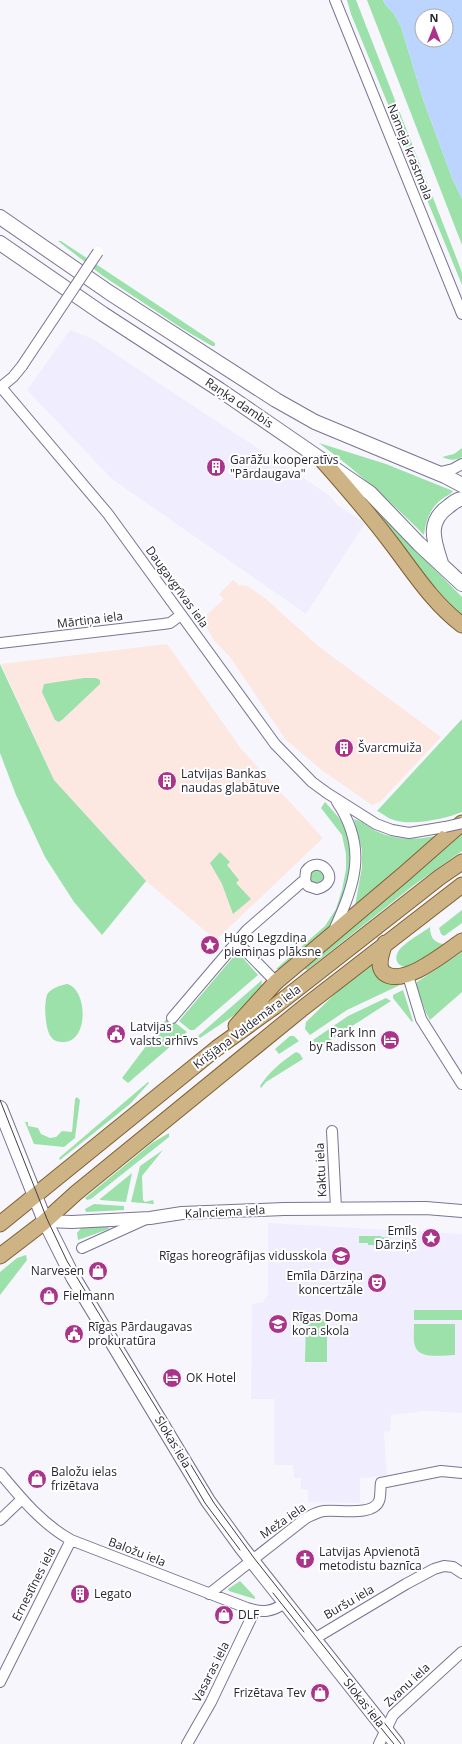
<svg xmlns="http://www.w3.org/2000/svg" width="462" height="1744" font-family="'Open Sans',sans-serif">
<rect width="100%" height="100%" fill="#f7f6fd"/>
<!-- commercial -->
<path fill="#fce8e0" d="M233,580L239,585L247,586L265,598L318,646L441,737L381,801L372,805L323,771L286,740L230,657L213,639L202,619L224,599L219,594Z
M167,644L242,750L323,838L216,940L146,881L54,780L1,664Z"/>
<!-- built -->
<path fill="#f0eefe" d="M70,330L93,339L163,386L329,495L337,505L365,523L306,614L112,479L27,390Z
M268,1223L462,1234V1413L425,1411L391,1415L390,1431L384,1432L387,1476L360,1478V1503L308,1502V1490L301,1489V1478H294L293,1465H274V1399H251L252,1304L263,1302L268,1294Z"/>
<!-- green -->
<path fill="#9ce0aa" d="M347,0H356L458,262L462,273V285L351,14Z
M367,0H383L385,4L394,14L401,27L424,102L452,178L462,199V245Z
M58,241H61L215,343V346H212L183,329L103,276Z
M319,443L386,464L453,491C450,495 446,496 442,499C430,508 426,520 424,535C391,502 357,471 319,443Z
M462,448V457C455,461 449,460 442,457L454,454Z
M378,512L462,597V616C430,584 404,549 378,512Z
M0,664L54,780L146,881L102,935L74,902L45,857L16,795L0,753Z
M84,678H96L100,680V684L63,719L59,722L55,720L42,692L44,684Z
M462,719V812C445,819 409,827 391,819C386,817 382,813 377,811Z
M325,802C334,812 342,820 347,832C355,852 346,906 333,923C319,941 299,954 283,969H276L325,926L336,909L342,890L346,869V854L342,835L321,808Z
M354,819C362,821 368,827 376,831C394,840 416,840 435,836L355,906L362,867V850Z
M462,833V851L414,885L307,970L305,969L304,968Z
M220,852L230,862L227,865L239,880L236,883L251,899L233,914L222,884L210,863Z
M316,868L325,873V881L316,885L309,881V874Z
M462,910V923L444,936L441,934L439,928Z
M430,927C430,937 434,943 444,944C433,951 422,962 410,966C400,969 393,961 398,952C403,943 422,933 430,927Z
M462,952V992L430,1020L426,1013L416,985L417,982Z
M235,955L242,957L258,975L194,1030H190L179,1021Z
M376,958L395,984L400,985L347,1010L310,1035L305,1029L306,1022L339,990Z
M262,980L261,991L239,1012L200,1038L198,1036Z
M67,984C88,989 89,1043 63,1042C59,1042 54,1041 52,1038C45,1032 43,1001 48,993C52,988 61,985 67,984Z
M403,990L413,1021L412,1022L393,998V995Z
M386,998L391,1001L318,1048L313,1040L348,1016Z
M168,1017L187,1032L128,1083L122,1078Z
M290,1036H294L299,1041L279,1054L275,1049Z
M296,1052L300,1054L303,1059L266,1082L261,1088L260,1086C269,1072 282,1061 296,1052Z
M148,1082L149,1083L130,1104L60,1160L59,1158Z
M77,1097L80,1100L75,1138L64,1147L34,1144L25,1122H28V1126L38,1128L41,1134L50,1138L56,1137L62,1131L72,1132L75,1099Z
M169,1133V1137L91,1199L87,1200L85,1198L152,1143Z
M163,1150L142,1176L143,1200L145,1202L153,1200L154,1204L131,1202L140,1166Z
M132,1173L126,1202L100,1200V1199Z
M94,1204L124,1206V1210L86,1212L85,1209Z
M108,1226L109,1229L78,1240L77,1233L82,1227Z
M359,1236H381V1237L391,1238V1240H394V1246L368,1245V1243H359Z
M26,1255L27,1260L0,1295V1272L17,1258Z
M414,1310H462V1320H414Z
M306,1319H327V1362H305Z
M414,1324H455V1355C444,1355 419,1360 415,1346C413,1340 414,1331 414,1324Z
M240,1581L255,1597V1599L229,1591L228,1589Z"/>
<!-- water -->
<path fill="#bcd5ff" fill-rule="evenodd" d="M383,0H462V199L452,178L424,102L401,27L394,14L385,4ZM422,16H446V40H422Z"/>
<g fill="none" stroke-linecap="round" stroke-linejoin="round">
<defs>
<path id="minor" d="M335,0L462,314
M0,386L108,514L275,744L312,782L327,793L376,824L392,830L409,833L445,827
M1,387L13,377L22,366
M437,473L453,469L462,464
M0,643L163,624L170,623L181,615
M334,930C355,884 368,848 337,802
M237,942L276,982
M409,974V979L421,1019L462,1084
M172,1018L247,930L302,882L305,881L308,886L317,889C344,882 320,852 306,871L305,881
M332,1131L336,1208
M82,1248L146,1219
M0,1473C21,1498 42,1524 71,1540L247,1608C263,1613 272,1612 285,1603
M0,1520L22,1499
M209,1594L306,1518C312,1515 317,1512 324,1511C337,1509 373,1517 379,1501C381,1496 380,1488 381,1483L441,1471L462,1473
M314,1639L406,1584L434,1569L444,1566L453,1567L462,1573
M0,1682L71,1540
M187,1744L211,1702L255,1610
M379,1744L393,1715L462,1652"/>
<path id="tertiary" d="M45,1221L72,1222L150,1218L182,1213L284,1209L426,1208L462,1211"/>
<path id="secondary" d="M0,217L110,293L276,400L315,422L445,476L462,485
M0,243L103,314L220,390L370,493L419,544L462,584
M441,563C434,541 426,522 449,506C453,503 457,499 462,499
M0,1108L45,1221L73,1277L208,1501L242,1548L397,1744"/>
<path id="primary" d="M323,461C347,488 370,515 392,544C414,573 433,603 462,625
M385,943C382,952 376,966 384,973C403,988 446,952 462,941
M236,1026L276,982L404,874L462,823
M0,1224L217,1048L274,1007L440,877L462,862
M0,1256L43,1223L76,1193L303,1008L462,885"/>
</defs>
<!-- minor casing -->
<use href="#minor" stroke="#787492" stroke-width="12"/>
<!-- tertiary casing -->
<use href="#tertiary" stroke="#787492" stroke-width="14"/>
<!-- secondary casing -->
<use href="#secondary" stroke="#787492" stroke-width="16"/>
<!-- primary casing -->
<use href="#primary" stroke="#7f6133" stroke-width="17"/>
<!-- minor -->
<use href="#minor" stroke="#fff" stroke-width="10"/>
<!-- tertiary -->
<use href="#tertiary" stroke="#fff" stroke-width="12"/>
<!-- secondary -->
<use href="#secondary" stroke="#fff" stroke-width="14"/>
<!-- primary -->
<use href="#primary" stroke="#ceb385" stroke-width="15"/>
<!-- tram -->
<path stroke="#41404c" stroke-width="1" d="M0,1100L47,1219L67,1261L214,1503L254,1558L401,1744
M167,1438L205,1503L240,1550
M273,1593L304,1632
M359,1701L394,1744"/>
<defs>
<path id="minor-bridge" d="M22,366L98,252
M445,827L462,823"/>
</defs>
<!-- minor-bridge casing -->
<use href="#minor-bridge" stroke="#787492" stroke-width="12" stroke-linecap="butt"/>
<!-- minor-bridge -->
<use href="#minor-bridge" stroke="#fff" stroke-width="10"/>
</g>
<!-- icons -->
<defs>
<symbol id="building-disc" viewBox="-11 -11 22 22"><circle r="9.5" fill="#ab348b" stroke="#fff"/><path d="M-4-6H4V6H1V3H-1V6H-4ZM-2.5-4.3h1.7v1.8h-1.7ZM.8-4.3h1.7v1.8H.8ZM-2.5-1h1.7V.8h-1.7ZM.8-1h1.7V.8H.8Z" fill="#fff"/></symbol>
<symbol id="sight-disc" viewBox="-11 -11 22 22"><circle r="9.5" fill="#ab348b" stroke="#fff"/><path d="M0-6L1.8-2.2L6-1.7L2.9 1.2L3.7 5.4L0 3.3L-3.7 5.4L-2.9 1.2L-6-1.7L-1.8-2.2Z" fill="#fff"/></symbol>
<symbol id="civic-disc" viewBox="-11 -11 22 22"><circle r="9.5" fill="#ab348b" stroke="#fff"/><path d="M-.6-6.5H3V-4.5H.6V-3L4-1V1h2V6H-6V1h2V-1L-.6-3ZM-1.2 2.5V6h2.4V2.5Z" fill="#fff"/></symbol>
<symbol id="hotel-disc" viewBox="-11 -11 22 22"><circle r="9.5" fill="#ab348b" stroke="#fff"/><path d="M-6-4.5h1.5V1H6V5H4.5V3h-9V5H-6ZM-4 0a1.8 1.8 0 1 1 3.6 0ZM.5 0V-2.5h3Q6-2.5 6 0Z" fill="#fff"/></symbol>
<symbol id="school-disc" viewBox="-11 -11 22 22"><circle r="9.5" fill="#ab348b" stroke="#fff"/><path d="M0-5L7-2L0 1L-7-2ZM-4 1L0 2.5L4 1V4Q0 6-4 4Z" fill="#fff"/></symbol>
<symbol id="shop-disc" viewBox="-11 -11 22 22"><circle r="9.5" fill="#ab348b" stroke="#fff"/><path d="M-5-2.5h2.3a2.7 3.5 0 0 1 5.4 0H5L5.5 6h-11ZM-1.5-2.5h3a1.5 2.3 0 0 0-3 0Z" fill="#fff"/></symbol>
<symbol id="theatre-disc" viewBox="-11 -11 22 22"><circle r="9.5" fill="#ab348b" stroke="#fff"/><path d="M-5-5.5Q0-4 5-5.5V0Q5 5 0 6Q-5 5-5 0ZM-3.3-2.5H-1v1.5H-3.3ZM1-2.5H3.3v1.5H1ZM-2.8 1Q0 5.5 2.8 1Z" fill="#fff"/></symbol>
<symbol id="church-disc" viewBox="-11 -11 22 22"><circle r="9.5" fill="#ab348b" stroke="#fff"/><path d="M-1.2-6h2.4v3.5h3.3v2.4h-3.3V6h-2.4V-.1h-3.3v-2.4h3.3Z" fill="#fff"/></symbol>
</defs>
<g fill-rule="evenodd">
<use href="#building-disc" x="205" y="456" width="22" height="22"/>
<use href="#building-disc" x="333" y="737" width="22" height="22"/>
<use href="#building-disc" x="156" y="770" width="22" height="22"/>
<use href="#sight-disc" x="199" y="934" width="22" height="22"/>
<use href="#civic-disc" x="105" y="1023" width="22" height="22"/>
<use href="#hotel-disc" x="379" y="1029" width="22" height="22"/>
<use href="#sight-disc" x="420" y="1227" width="22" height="22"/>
<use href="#school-disc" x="330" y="1245" width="22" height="22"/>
<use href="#shop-disc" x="87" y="1260" width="22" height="22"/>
<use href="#theatre-disc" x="366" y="1272" width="22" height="22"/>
<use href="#shop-disc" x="38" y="1285" width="22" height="22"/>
<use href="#school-disc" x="267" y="1313" width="22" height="22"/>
<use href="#civic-disc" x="63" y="1323" width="22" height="22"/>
<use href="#hotel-disc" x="161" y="1367" width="22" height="22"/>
<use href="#shop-disc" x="26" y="1468" width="22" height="22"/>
<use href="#church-disc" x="294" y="1548" width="22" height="22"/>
<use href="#building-disc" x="69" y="1583" width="22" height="22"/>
<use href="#shop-disc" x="213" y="1604" width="22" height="22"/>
<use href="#shop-disc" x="309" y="1682" width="22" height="22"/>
</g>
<g text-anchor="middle" stroke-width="4" stroke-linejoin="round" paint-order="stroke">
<!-- street labels -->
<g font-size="12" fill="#272632" stroke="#fff">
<text transform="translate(410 152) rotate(68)" y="4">Nameja krastmala</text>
<text transform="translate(239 403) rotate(34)" y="4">Raņķa dambis</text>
<text transform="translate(177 587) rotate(54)" y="4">Daugavgrīvas iela</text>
<text transform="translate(90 620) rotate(-7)" y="4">Mārtiņa iela</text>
<text transform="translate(247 1027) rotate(-37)" y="4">Krišjāņa Valdemāra iela</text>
<text transform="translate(321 1170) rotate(-93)" y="4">Kaktu iela</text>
<text transform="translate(225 1212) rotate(-3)" y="4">Kalnciema iela</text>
<text transform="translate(173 1442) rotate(59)" y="4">Slokas iela</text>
<text transform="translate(283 1521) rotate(-35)" y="4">Meža iela</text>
<text transform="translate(137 1552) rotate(21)" y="4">Baložu iela</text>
<text transform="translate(34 1584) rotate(-63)" y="4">Ernestīnes iela</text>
<text transform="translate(349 1602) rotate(-30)" y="4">Buršu iela</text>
<text transform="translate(211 1672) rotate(-63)" y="4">Vasaras iela</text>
<text transform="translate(407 1685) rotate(-43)" y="4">Zvanu iela</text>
<text transform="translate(364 1703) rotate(52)" y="4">Slokas iela</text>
</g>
<!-- poi labels -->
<g font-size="12" fill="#272632" stroke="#fff" text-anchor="start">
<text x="230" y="464">Garāžu kooperatīvs<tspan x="230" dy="14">"Pārdaugava"</tspan></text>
<text x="358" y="752">Švarcmuiža</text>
<text x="181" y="778">Latvijas Bankas<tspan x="181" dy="14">naudas glabātuve</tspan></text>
<text x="224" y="942">Hugo Legzdiņa<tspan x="224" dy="14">piemiņas plāksne</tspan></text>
<text x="130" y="1031">Latvijas<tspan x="130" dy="14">valsts arhīvs</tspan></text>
<text x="376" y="1037" text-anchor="end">Park Inn<tspan x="376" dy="14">by Radisson</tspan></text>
<text x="417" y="1235" text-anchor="end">Emīls<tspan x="417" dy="14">Dārziņš</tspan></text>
<text x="327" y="1260" text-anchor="end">Rīgas horeogrāfijas vidusskola</text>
<text x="84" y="1275" text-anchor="end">Narvesen</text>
<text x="363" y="1280" text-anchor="end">Emīla Dārziņa<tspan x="363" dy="14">koncertzāle</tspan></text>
<text x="63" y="1300">Fielmann</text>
<text x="292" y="1321">Rīgas Doma<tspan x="292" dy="14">kora skola</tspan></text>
<text x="88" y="1331">Rīgas Pārdaugavas<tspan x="88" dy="14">prokuratūra</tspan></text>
<text x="186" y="1382">OK Hotel</text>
<text x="51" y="1476">Baložu ielas<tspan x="51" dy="14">frizētava</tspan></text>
<text x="319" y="1556">Latvijas Apvienotā<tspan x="319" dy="14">metodistu baznīca</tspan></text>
<text x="94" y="1598">Legato</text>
<text x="238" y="1619">DLF</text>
<text x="306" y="1697" text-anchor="end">Frizētava Tev</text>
</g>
</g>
<!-- north arrow -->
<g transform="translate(434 28)"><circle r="19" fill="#ffffff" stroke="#a9a8ad"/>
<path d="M0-3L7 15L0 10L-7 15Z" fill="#ab348b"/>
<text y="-6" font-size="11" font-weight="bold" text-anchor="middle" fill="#272632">N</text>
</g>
</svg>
